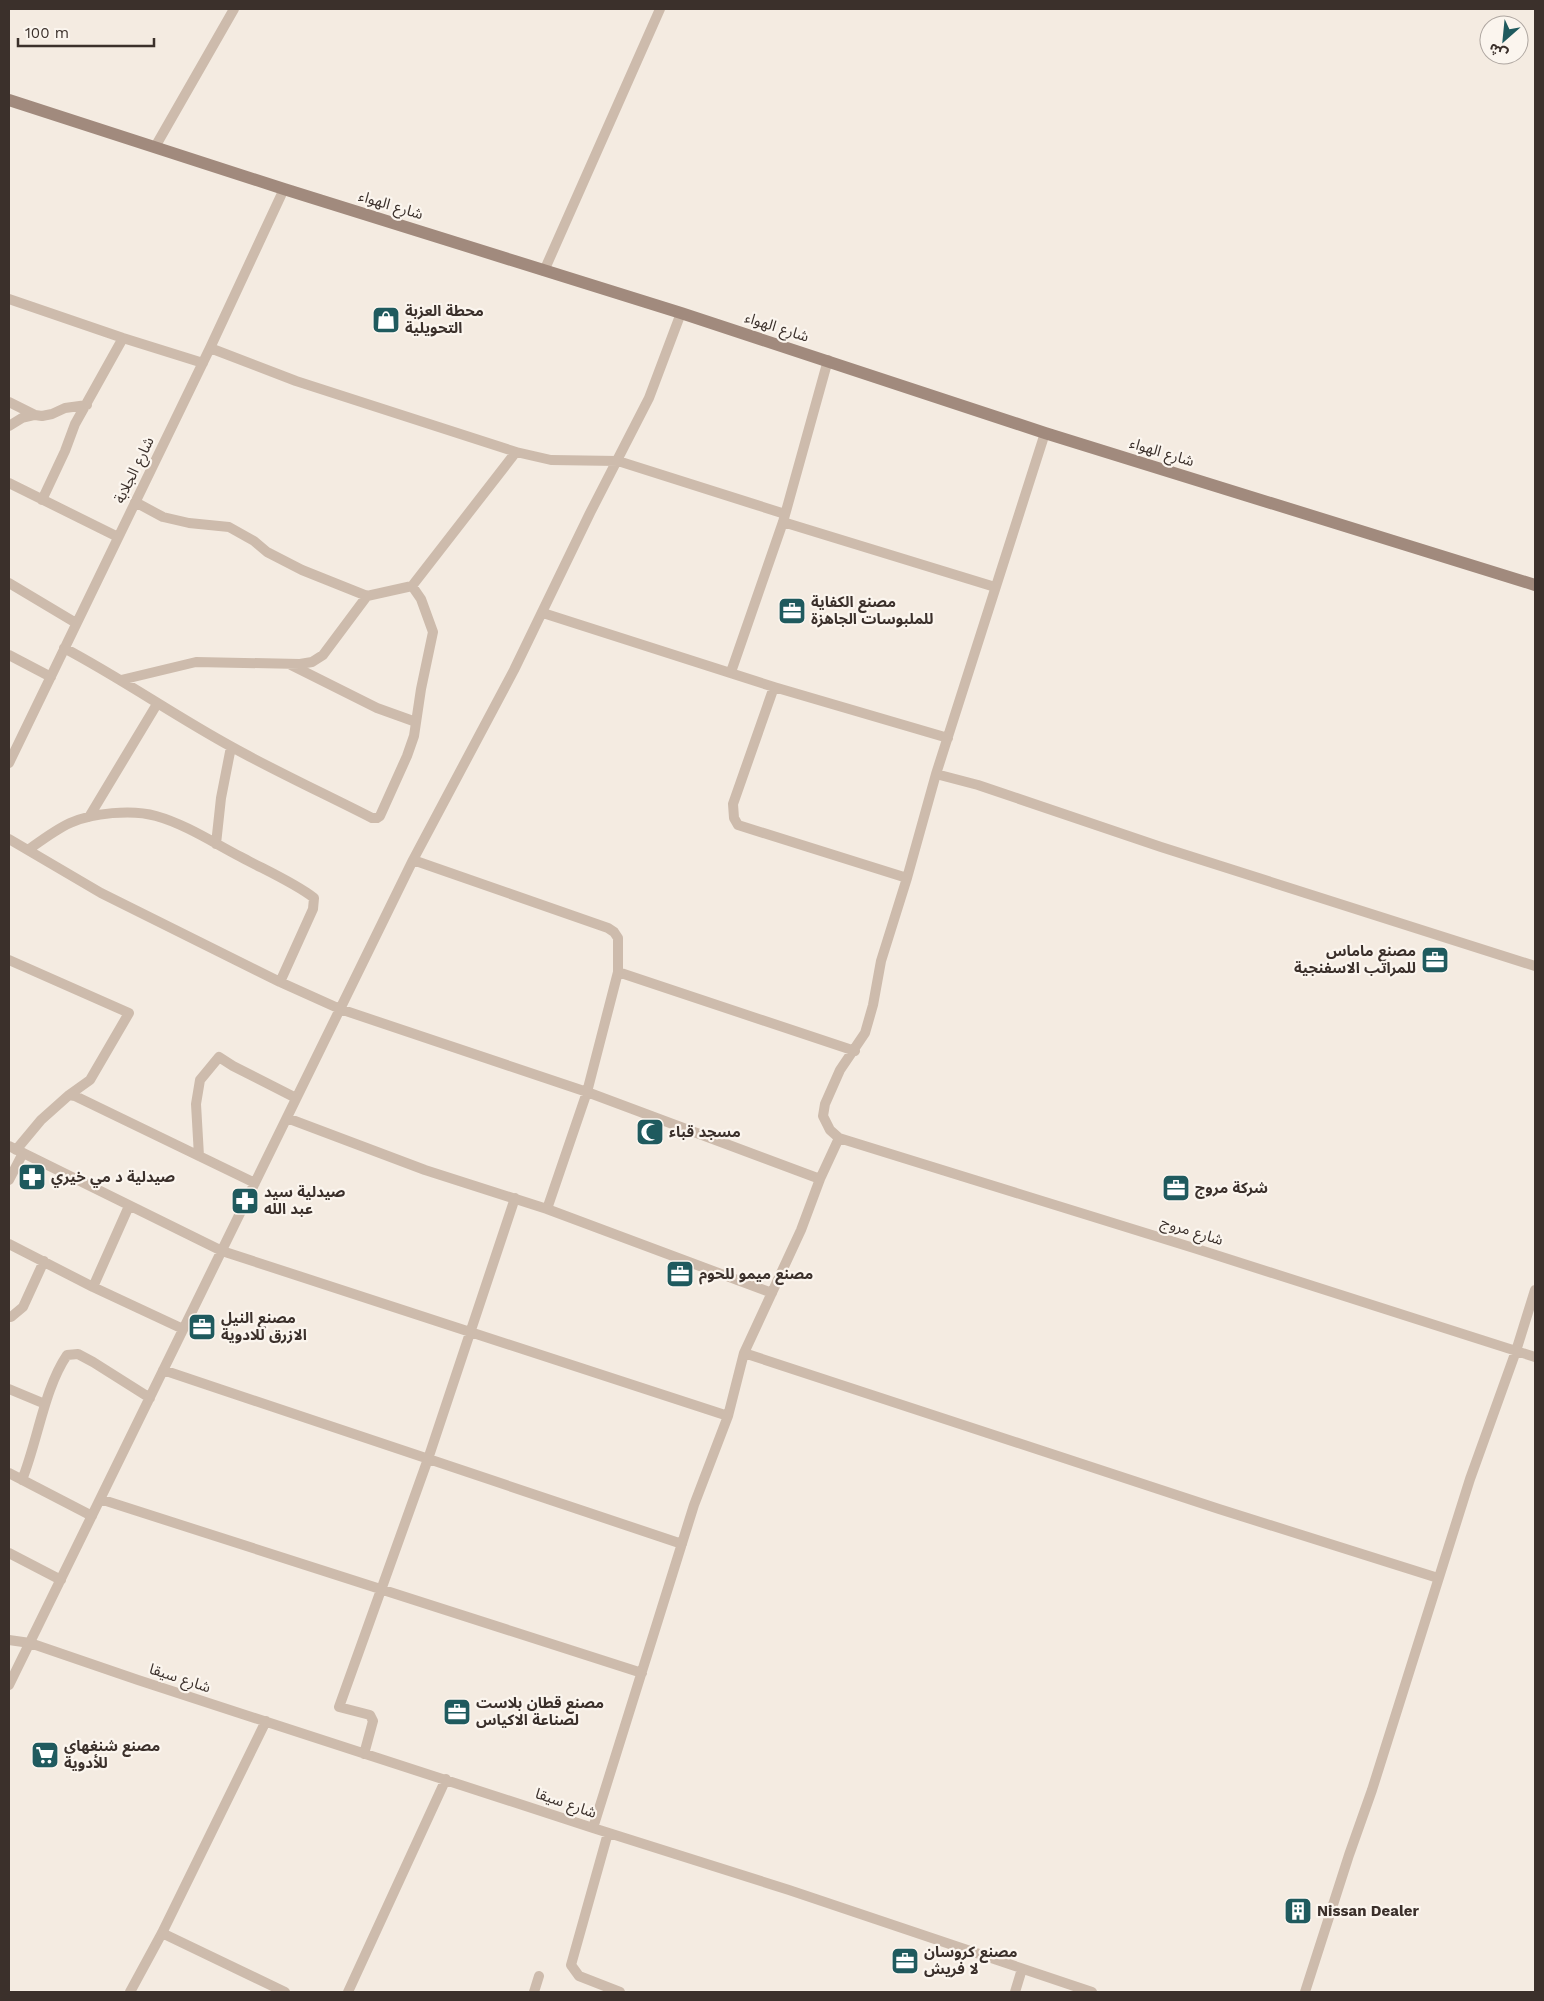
<svg xmlns="http://www.w3.org/2000/svg" width="1544" height="2001" font-family="'Work Sans','Noto Sans Arabic',sans-serif">
<rect width="100%" height="100%" fill="#f4ebe1"/>
<g fill="none" stroke-linecap="round" stroke-linejoin="round">
<!-- street -->
<path stroke="#cdbbac" stroke-width="10" d="M155,147L234,9
M544,271L660,9
M9,299L123,338L203,363
M210,348L296,381L516,452L551,460L618,461L785,514
M9,402L35,415L42,416L52,414L65,408L87,405
M9,426L22,418L35,415
M9,483L118,537
M42,500L65,451L75,424L123,338
M135,502L163,517L189,523L229,527L254,541L267,552L302,570L367,596L412,586L516,452
M783,522L995,587
M9,583L76,623
M543,613L774,687L948,738
M64,648C121,678 175,716 232,747C277,772 325,794 372,818H377L380,816L407,756L414,736L421,689L433,632L421,599L412,586
M9,655L51,677
M291,665L377,708L416,722
M731,672L783,522L828,360
M121,680L196,662L300,664L312,662L323,655L367,596
M774,687L733,804L734,818L738,825L907,878
M9,763L210,348L284,189
M936,774L978,785L1161,847L1535,966
M89,817L157,704
M9,839L101,893L280,982L340,1009L587,1092L820,1179
M216,844L221,798L231,747
M28,850C42,840 55,830 70,823C92,813 132,809 156,816C185,824 214,843 241,857C263,869 295,883 314,898L313,909L280,982
M413,860L608,928L614,932L618,938V972L587,1092L547,1209
M9,960L129,1013L90,1080L69,1095
M618,972L855,1051
M287,1118L425,1170L547,1209L772,1293
M839,1138L1197,1249L1535,1357
M9,1146L222,1251L728,1416
M16,1150L41,1120L69,1095L75,1096L255,1183
M199,1156L196,1104L200,1080L219,1057L233,1066L296,1098
M9,1180L23,1153
M9,1244L93,1287L183,1329
M93,1287L129,1206
M9,1317H11L23,1307L44,1261
M744,1353L1219,1509L1438,1578
M163,1370L682,1544
M9,1389L45,1404
M9,1473L92,1516
M22,1480C38,1440 44,1389 67,1355L78,1354L93,1362L150,1398
M100,1499L642,1673
M9,1553L61,1580
M9,1640L30,1643L138,1680L593,1828L789,1890L1092,1992
M9,1685L413,860L514,670L590,513L649,398L681,313
M364,1754L373,1721L370,1715L339,1707L428,1459L515,1198
M593,1828L694,1505L728,1416L744,1353L801,1230L820,1179L839,1138L830,1130L823,1116L825,1104L840,1070L865,1033L873,1005L881,961L907,878L936,774L1045,433
M608,1833L571,1965L579,1976L620,1992
M162,1933L285,1992
M130,1992L162,1933L266,1721
M348,1992L446,1779
M534,1992L539,1976
M1015,1992L1022,1969
M1305,1992L1349,1855L1372,1790L1470,1479L1516,1351L1535,1290"/>
<!-- secondary -->
<path stroke="#a18a7d" stroke-width="12" d="M9,100L284,189L681,313L1045,433L1535,585"/>
</g>
<!-- icons -->
<defs>
<symbol id="shop-square" viewBox="-11 -11 22 22"><rect x="-9" y="-9" width="18" height="18" rx="4" fill="#1f5a5e" stroke="#fbf5ee"/><path d="M-5-2.5h2.3a2.7 3.5 0 0 1 5.4 0H5L5.5 6h-11ZM-1.5-2.5h3a1.5 2.3 0 0 0-3 0Z" fill="#fff"/></symbol>
<symbol id="office-square" viewBox="-11 -11 22 22"><rect x="-9" y="-9" width="18" height="18" rx="4" fill="#1f5a5e" stroke="#fbf5ee"/><path d="M-6-3h4V-5.5h4V-3h4V5H-6ZM-1-4.5V-3h2v-1.5ZM-6 0V1H6V0Z" fill="#fff"/></symbol>
<symbol id="mosque-square" viewBox="-11 -11 22 22"><rect x="-9" y="-9" width="18" height="18" rx="4" fill="#1f5a5e" stroke="#fbf5ee"/><path d="M3.5-4.9A6 6 0 1 0 3.5 4.9A5 5 0 1 1 3.5-4.9Z" fill="#fff"/></symbol>
<symbol id="pharmacy-square" viewBox="-11 -11 22 22"><rect x="-9" y="-9" width="18" height="18" rx="4" fill="#1f5a5e" stroke="#fbf5ee"/><path d="M-2-6h4v4h4v4h-4v4h-4v-4h-4v-4h4Z" fill="#fff"/></symbol>
<symbol id="supermarket-square" viewBox="-11 -11 22 22"><rect x="-9" y="-9" width="18" height="18" rx="4" fill="#1f5a5e" stroke="#fbf5ee"/><path d="M-6-5.5h2.5l.6 2H6L4.5 2H-2.5L-4.4-4H-6ZM-1.5 3.2a1.3 1.3 0 1 0 .1 0ZM3 3.2a1.3 1.3 0 1 0 .1 0Z" fill="#fff"/></symbol>
<symbol id="building-square" viewBox="-11 -11 22 22"><rect x="-9" y="-9" width="18" height="18" rx="4" fill="#1f5a5e" stroke="#fbf5ee"/><path d="M-4-6H4V6H1V3H-1V6H-4ZM-2.5-4.3h1.7v1.8h-1.7ZM.8-4.3h1.7v1.8H.8ZM-2.5-1h1.7V.8h-1.7ZM.8-1h1.7V.8H.8Z" fill="#fff"/></symbol>
</defs>
<g fill-rule="evenodd">
<use href="#shop-square" x="370" y="304" width="32" height="32"/>
<use href="#office-square" x="776" y="595" width="32" height="32"/>
<use href="#office-square" x="1419" y="944" width="32" height="32"/>
<use href="#mosque-square" x="634" y="1116" width="32" height="32"/>
<use href="#pharmacy-square" x="16" y="1161" width="32" height="32"/>
<use href="#office-square" x="1160" y="1172" width="32" height="32"/>
<use href="#pharmacy-square" x="229" y="1185" width="32" height="32"/>
<use href="#office-square" x="664" y="1258" width="32" height="32"/>
<use href="#office-square" x="186" y="1311" width="32" height="32"/>
<use href="#office-square" x="441" y="1696" width="32" height="32"/>
<use href="#supermarket-square" x="29" y="1739" width="32" height="32"/>
<use href="#building-square" x="1282" y="1895" width="32" height="32"/>
<use href="#office-square" x="889" y="1945" width="32" height="32"/>
</g>
<g text-anchor="middle" stroke-width="4.5" stroke-linejoin="round" paint-order="stroke">
<!-- street labels -->
<g font-size="15" fill="#3b302b" stroke="#fbf5ee">
<text transform="translate(391 205) rotate(17)" y="5">شارع الهواء</text>
<text transform="translate(777 327) rotate(18)" y="5">شارع الهواء</text>
<text transform="translate(1162 452) rotate(17)" y="5">شارع الهواء</text>
<text transform="translate(134 470) rotate(-64)" y="5">شارع الجلابة</text>
<text transform="translate(1192 1231) rotate(17)" y="5">شارع مروج</text>
<text transform="translate(180 1678) rotate(18)" y="5">شارع سيقا</text>
<text transform="translate(566 1803) rotate(19)" y="5">شارع سيقا</text>
</g>
<!-- poi labels -->
<g font-size="15" font-weight="bold" fill="#3b302b" stroke="#fbf5ee" text-anchor="start">
<text x="405" y="316">محطة العزبة<tspan x="405" dy="17">التحويلية</tspan></text>
<text x="811" y="607">مصنع الكفاية<tspan x="811" dy="17">للملبوسات الجاهزة</tspan></text>
<text x="1416" y="956" text-anchor="end">مصنع ماماس<tspan x="1416" dy="17">للمراتب الاسفنجية</tspan></text>
<text x="669" y="1137">مسجد قباء</text>
<text x="51" y="1182">صيدلية د مي خيري</text>
<text x="1195" y="1193">شركة مروج</text>
<text x="264" y="1197">صيدلية سيد<tspan x="264" dy="17">عبد الله</tspan></text>
<text x="699" y="1279">مصنع ميمو للحوم</text>
<text x="221" y="1323">مصنع النيل<tspan x="221" dy="17">الازرق للادوية</tspan></text>
<text x="476" y="1708">مصنع قطان بلاست<tspan x="476" dy="17">لصناعة الاكياس</tspan></text>
<text x="64" y="1751">مصنع شنغهاي<tspan x="64" dy="17">للأدوية</tspan></text>
<text x="1317" y="1916">Nissan Dealer</text>
<text x="924" y="1957">مصنع كروسان<tspan x="924" dy="17">لا فريش</tspan></text>
</g>
</g>
<!-- border -->
<rect width="1544" height="2001" fill="none" stroke="#3b302b" stroke-width="20"/>
<!-- north arrow -->
<g transform="translate(1504 40) rotate(207)"><circle r="24" fill="#fbf5ee" stroke="#aea6a0"/>
<path d="M0-4L9 19L0 12L-9 19Z" fill="#1f5a5e"/>
<text y="-8" font-size="14" font-weight="bold" text-anchor="middle" fill="#3b302b">ش</text>
</g>
<!-- scale -->
<path d="M18 38v8h136v-8" fill="none" stroke="#3b302b" stroke-width="2.5"/>
<text x="25" y="38" font-size="15" fill="#3b302b" stroke="#fbf5ee" stroke-width="4" paint-order="stroke">100 m</text>
</svg>
